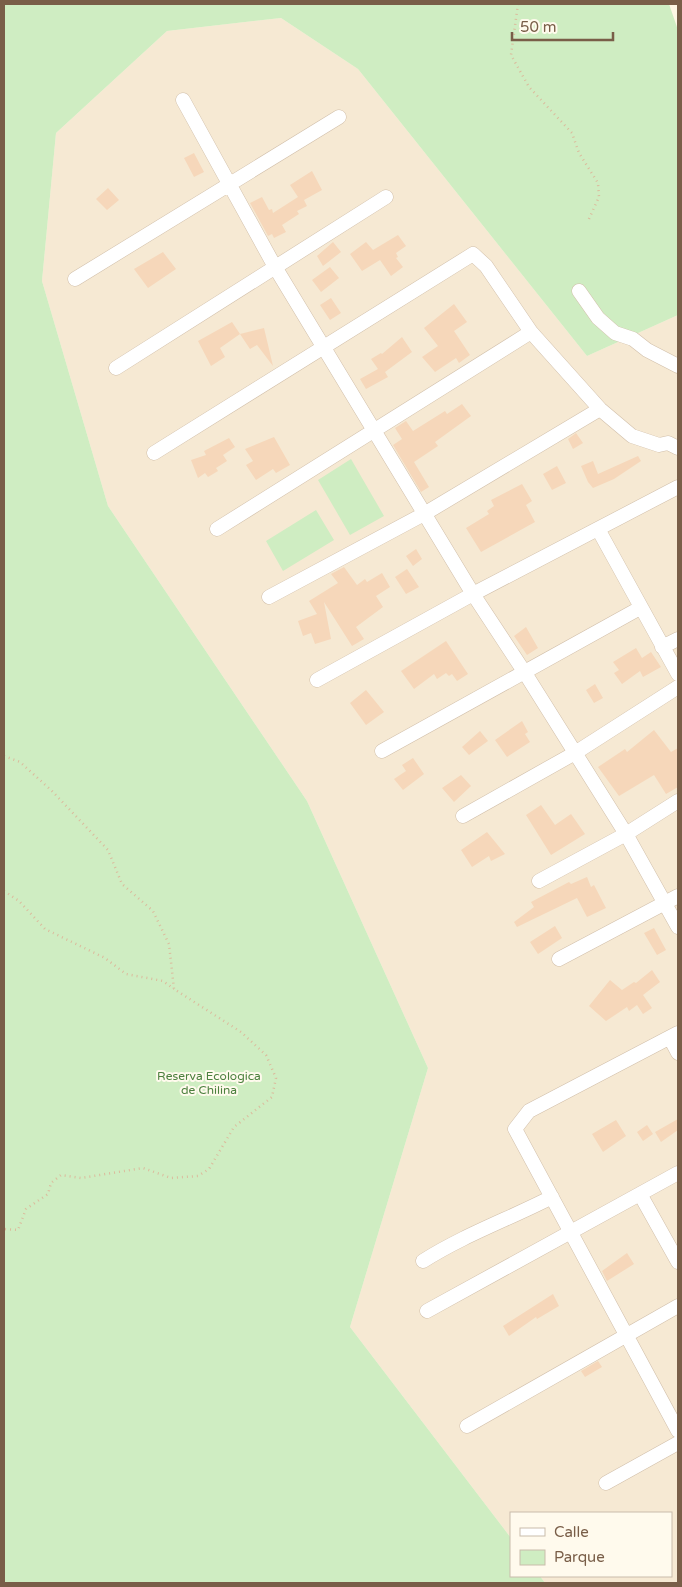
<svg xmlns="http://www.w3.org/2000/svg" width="682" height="1587" font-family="'Varela Round',sans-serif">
<rect width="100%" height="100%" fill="#fef7e5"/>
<!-- residential -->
<path fill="#f6e9d3" d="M281,18L358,69L587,356L678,315V1583H545L540,1576H671V1513H511V1538L350,1327L428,1068L307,801L108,506L42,281L56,133L167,31Z"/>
<!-- green -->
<path fill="#cfedc2" d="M4,4H669L678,30V315L587,356L358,69L281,18L167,31L56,133L42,281L108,506L307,801L428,1068L350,1327L511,1538V1576H540L545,1583H4Z
M351,459L384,516L350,535L318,480Z
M316,510L334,540L283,571L266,541Z"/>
<!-- building -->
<path fill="#f6d7ba" d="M194,153L204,172L194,177L184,158Z
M312,171L322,190L304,200L307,206L297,211L299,214L282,225L286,232L274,238L272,234L268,236L250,203L262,197L269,210L272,209L273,213L298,197L290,185Z
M108,188L119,200L107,210L96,199Z
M398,235L406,246L396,253L398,257L396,258L403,267L391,276L380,260L362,271L350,254L366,242L373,250Z
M333,242L341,252L323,266L317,256Z
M163,252L176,269L148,288L134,269Z
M330,267L339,278L321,292L312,280Z
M331,298L341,313L330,320L320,305Z
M454,304L467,322L454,331L470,355L459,363L456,358L435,372L422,357L438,346L424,328Z
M232,322L240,334L264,328L273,366L257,345L250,349L240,334L220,348L225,357L211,366L198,341Z
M402,337L412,352L385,372L388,377L366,389L360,379L378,369L371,359L381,353L382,354Z
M462,404L471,416L435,442L438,446L414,462L429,487L421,492L393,445L402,439L395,428L406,421L413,431L445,411L447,414Z
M576,433L583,443L573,449L568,439Z
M274,437L290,465L276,473L273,469L256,480L246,465L253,461L245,449Z
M229,438L235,447L223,455L227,461L216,468L218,471L208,477L205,473L198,478L191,460L206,455L204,451Z
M638,456L641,461L614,479L593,488L588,482L581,466L593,461L598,474Z
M557,466L566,483L552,490L543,474Z
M522,484L532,501L526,505L535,522L481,552L466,528L489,514L487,511L494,506L491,500Z
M416,549L422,559L413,566L406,556Z
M344,567L357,585L365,579L367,582L382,573L390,587L376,596L383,607L356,627L364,639L352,646L324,602L331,639L315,644L311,633L303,636L298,621L317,614L309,601L338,583L331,574Z
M407,569L419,587L406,594L395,577Z
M526,627L538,648L527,655L514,636Z
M446,641L468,674L457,681L452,674L449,676L446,673L437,679L434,674L414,689L401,671Z
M636,648L642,658L651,652L661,667L643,677L640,671L622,684L614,673L619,670L613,662Z
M595,684L603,698L594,703L586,690Z
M366,690L384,712L366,725L350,703Z
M522,721L528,732L525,734L530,742L507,757L495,740Z
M654,730L671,752L678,748V787L666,794L654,775L619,796L598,767L625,749L627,752Z
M480,731L488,741L469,755L462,747Z
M413,758L424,774L403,790L394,779L406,771L402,765Z
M461,775L471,786L454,802L442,788Z
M541,805L555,825L571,814L585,834L551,855L526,815Z
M487,832L505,854L491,861L489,856L472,867L461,850Z
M587,877L591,887L594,885L606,908L587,917L577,898L517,927L514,922L534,907L531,902L569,882L571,884Z
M555,926L562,938L538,954L530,942Z
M654,928L666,950L657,955L644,933Z
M652,970L660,982L643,995L652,1008L643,1014L637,1005L629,1011L627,1007L606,1021L589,1006L610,980L622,990L634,982L636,983Z
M678,1119V1130L661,1142L655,1132Z
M616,1120L626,1136L603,1152L592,1134Z
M647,1125L653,1134L643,1141L637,1132Z
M627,1253L634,1264L607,1281L602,1271Z
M553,1294L559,1306L537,1319L536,1317L509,1336L503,1326Z
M598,1361L602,1367L585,1377L581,1371Z"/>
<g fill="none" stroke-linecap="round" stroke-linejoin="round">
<defs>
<path id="minor" d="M183,100L275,267L473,594L525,673L626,834L678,927
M75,279L339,117
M579,291L598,318L615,333L633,339L647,350L678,366
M116,368L386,197
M154,453L473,254L486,266L531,332L600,409L632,436L659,445L668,443L678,448
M217,529L531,332
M598,529L678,674
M269,597L424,514L600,409
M662,647L678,639
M317,680L473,594L678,487
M382,751L640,608
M463,816L575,753L678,687
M539,881L626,834L678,801
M559,959L678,896
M678,1033L529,1111L515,1129L678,1431
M670,1038L678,1053
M640,1194L678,1262
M423,1261C464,1235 509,1219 552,1197
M427,1311L678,1173
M467,1426L678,1306
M606,1483L678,1443"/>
</defs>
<!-- minor casing -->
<use href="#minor" stroke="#d1bfaa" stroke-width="15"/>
<!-- path -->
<path stroke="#dbbb9d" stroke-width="2.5" stroke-dasharray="1 4" stroke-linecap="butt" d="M518,4L511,55L529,87L572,133L579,153L598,183L599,197L588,221
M4,756L20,762L52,791L108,850L122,884L153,911L169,944L174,989L241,1032L266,1055L276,1078L272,1097L234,1127L209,1169L198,1176L171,1178L143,1168L81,1178L61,1175L51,1183L48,1194L26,1209L18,1230L4,1229
M4,891L19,901L45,929L105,958L126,974L163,981L174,989"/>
<!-- minor -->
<use href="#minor" stroke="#fff" stroke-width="14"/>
</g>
<g text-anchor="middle" stroke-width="4" stroke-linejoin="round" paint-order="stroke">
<!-- park labels -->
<g font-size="12" fill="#4c803e" stroke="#fffaed">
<text x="209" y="1080">Reserva Ecologica<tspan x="209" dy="14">de Chilina</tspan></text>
</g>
</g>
<!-- border -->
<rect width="682" height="1587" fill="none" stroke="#795e48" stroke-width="10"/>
<!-- legend -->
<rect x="510" y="1512" width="162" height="65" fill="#fffaed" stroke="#c9bcab"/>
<rect x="520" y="1528" width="25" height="8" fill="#ffffff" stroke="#c9bcab"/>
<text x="554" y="1537" font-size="15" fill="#795e48">Calle</text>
<rect x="520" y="1550" width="25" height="15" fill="#cfedc2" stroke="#c9bcab"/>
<text x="554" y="1562" font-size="15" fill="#795e48">Parque</text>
<!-- scale -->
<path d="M512 32v8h101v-8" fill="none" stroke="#795e48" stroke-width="2.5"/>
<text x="520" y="32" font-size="15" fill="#795e48" stroke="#fffaed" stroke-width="4" paint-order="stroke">50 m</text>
</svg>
